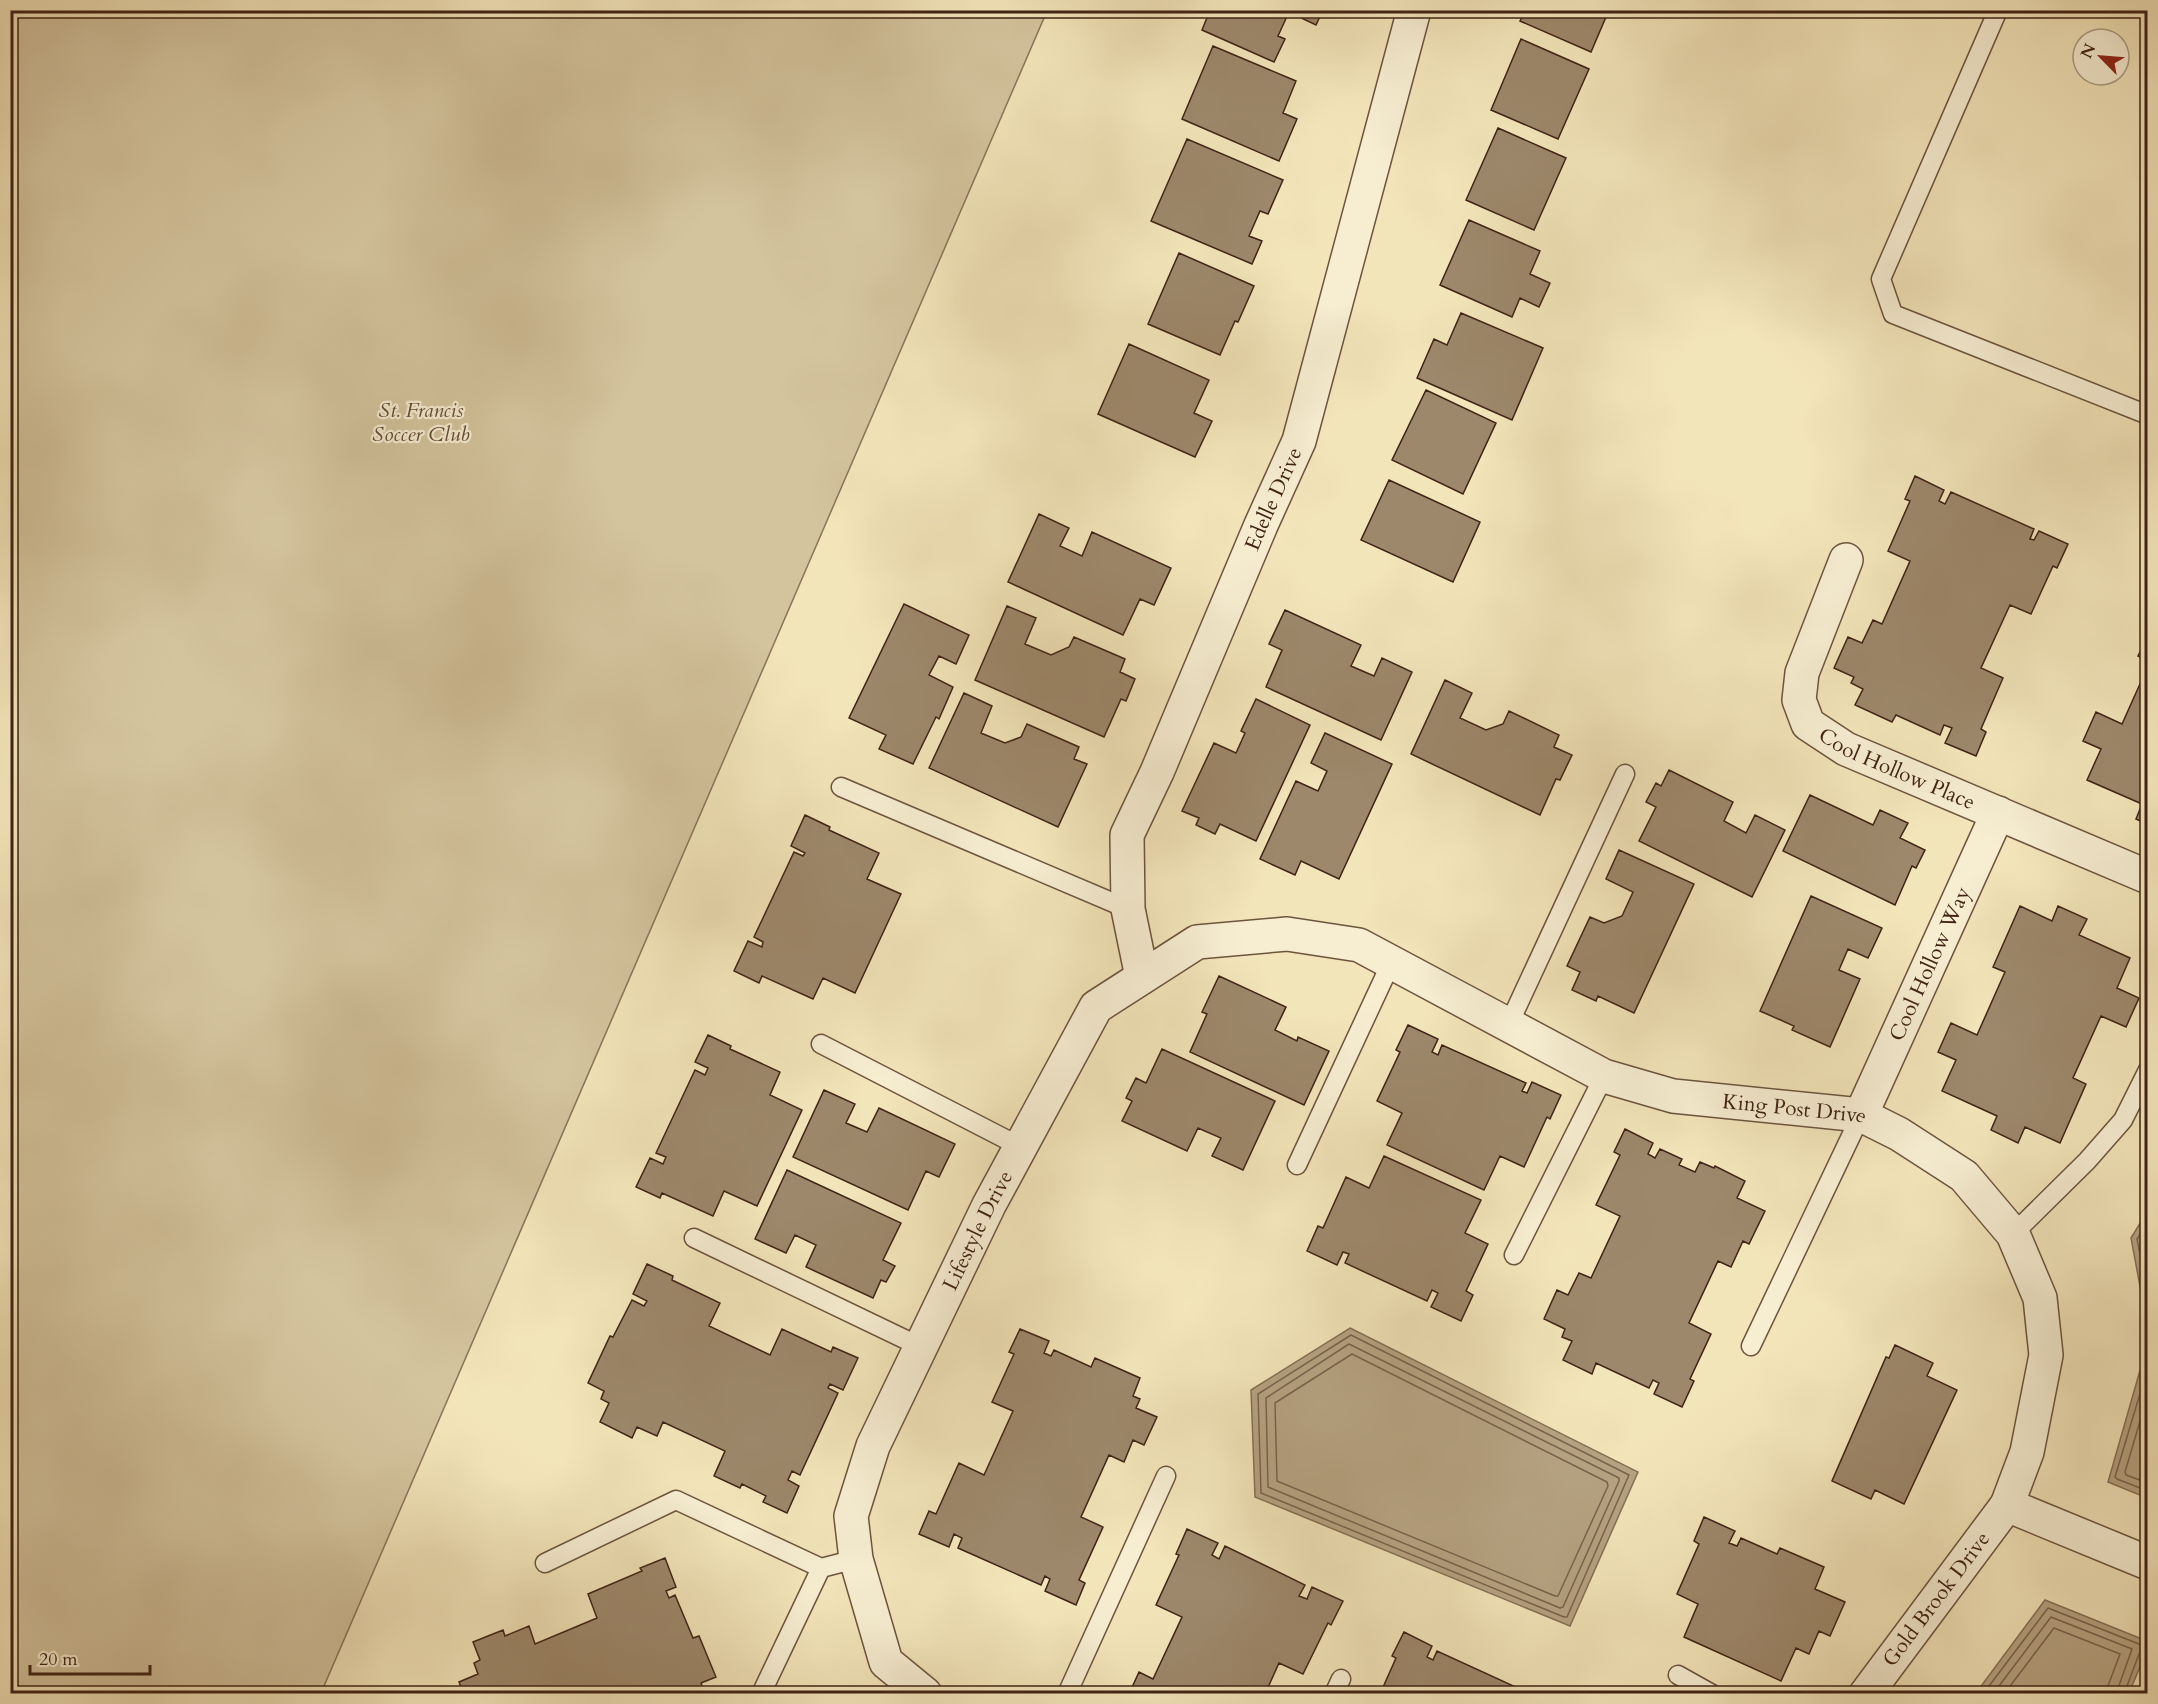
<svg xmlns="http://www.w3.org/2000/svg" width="2158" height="1704" font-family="Cardo,serif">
<rect width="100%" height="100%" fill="#f3e5ba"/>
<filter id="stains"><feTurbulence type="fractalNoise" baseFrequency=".00333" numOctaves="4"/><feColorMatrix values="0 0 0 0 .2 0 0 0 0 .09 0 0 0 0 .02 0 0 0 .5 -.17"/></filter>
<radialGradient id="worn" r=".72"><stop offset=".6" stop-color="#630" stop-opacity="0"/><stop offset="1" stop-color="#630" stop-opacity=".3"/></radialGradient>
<!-- green -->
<path fill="#d4c49e" stroke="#8a745a" stroke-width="1.5" d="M11,10L1047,11L321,1693H11Z"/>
<!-- water -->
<path fill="#b6a382" stroke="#867056" stroke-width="1.5" d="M2147,1212H2148L2147,1324L2131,1238Z
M1350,1328L1638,1472L1570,1626L1255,1497L1251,1390Z
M2147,1346V1498L2108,1482Z
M2045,1600L2147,1641V1650L2129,1693H1976Z"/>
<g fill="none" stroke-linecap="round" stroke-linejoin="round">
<!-- shore -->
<path stroke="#7a634c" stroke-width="1.5" d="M2148,1223L2137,1239L2148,1293
M1351,1335L1629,1475L1567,1617H1564L1261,1493L1258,1394Z
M1349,1344L1619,1478V1481L1563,1607L1560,1608L1268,1487L1266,1398Z
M1352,1354L1607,1482L1608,1486L1558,1596H1555L1277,1481L1275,1403Z
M2148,1367L2115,1477L2117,1479L2148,1491
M2148,1394L2125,1472L2126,1475L2148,1483
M1983,1694L2048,1608L2144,1646L2145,1649L2139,1654L2124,1694
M1993,1694L2051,1617L2132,1649L2116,1694
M2004,1694L2054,1628L2120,1654L2108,1686L2107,1694"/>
</g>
<!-- building -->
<path fill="#9d886b" stroke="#3f2315" stroke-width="1.5" d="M1210,10H1323L1316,25L1289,12L1278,36L1285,39L1274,62L1202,30Z
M1525,10H1609L1591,52L1520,21Z
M1521,39L1589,69L1558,139L1491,110Z
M1213,46L1296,81L1283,113L1297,119L1279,161L1182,119Z
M1498,128L1566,158L1534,230L1466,200Z
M1187,139L1283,180L1268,214L1260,211L1249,236L1262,241L1252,264L1151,221Z
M1469,220L1540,251L1530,274L1550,283L1539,307L1520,298L1512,317L1440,285Z
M1179,253L1254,286L1238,322L1235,321L1220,355L1148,324Z
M1461,313L1543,348L1512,420L1417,378L1434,339L1447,345Z
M1129,344L1209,380L1194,413L1212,421L1195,457L1098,414Z
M1426,390L1496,423L1463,494L1392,460Z
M1915,476L1944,490L1939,501L1945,504L1951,492L2034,529L2030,539L2034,540L2039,531L2068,544L2057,568L2053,566L2031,614L2010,605L1981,668L2003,678L1981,729L1986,732L1976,756L1945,743L1952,728L1944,725L1940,735L1896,715L1892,722L1855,705L1863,689L1851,683L1854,677L1834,668L1848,637L1862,643L1873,620L1882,624L1910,561L1888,551L1910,501L1905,499Z
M1389,480L1480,522L1453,582L1361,540Z
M1039,514L1069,528L1060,546L1082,556L1092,532L1171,568L1154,605L1140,599L1123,635L1008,582Z
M904,604L969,635L956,664L939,656L929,675L953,687L939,719L936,717L913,764L879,749L886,735L849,718Z
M1007,606L1036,618L1025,644L1051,655L1069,647L1074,637L1125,659L1120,672L1135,679L1126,701L1121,699L1104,737L975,680Z
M1285,610L1361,645L1351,666L1374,676L1382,658L1412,672L1381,740L1266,687L1282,650L1269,644Z
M2148,635V660L2138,656Z
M2148,666V824L2136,819L2142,804L2087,780L2101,749L2083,741L2096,712L2122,724Z
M1445,680L1472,693L1460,718L1486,730L1503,724L1509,711L1559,735L1554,747L1572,755L1560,780L1556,779L1540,815L1411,754Z
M964,693L992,706L981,733L1005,743L1021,737L1027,724L1079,747L1074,759L1087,764L1058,827L929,768Z
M1256,699L1310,725L1256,841L1220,824L1215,834L1196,825L1199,818L1182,811L1214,743L1236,753L1245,733L1241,731Z
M1325,733L1392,764L1339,879L1301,861L1295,875L1260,859L1296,781L1318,791L1327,771L1311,763Z
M1669,770L1733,802L1724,821L1746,833L1755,815L1785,830L1752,897L1639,841L1656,807L1646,802L1656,783L1661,786Z
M1810,795L1873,825L1880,810L1908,823L1900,838L1925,850L1916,868L1912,866L1895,905L1783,851Z
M805,815L830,827L829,830L879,853L867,879L901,894L855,993L823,978L813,999L762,976L759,983L734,971L748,941L762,947L763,942L754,937L794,852L803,856L805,853L791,846Z
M1619,850L1694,884L1634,1013L1598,996L1596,1001L1572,990L1580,972L1567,966L1590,917L1604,923L1622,916L1633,892L1606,879Z
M1811,896L1882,928L1868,958L1848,949L1839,970L1860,979L1830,1047L1792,1030L1794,1026L1760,1011Z
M2020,906L2052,921L2058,906L2087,919L2079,935L2130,958L2117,988L2139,998L2126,1027L2101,1016L2073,1078L2086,1084L2060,1143L2025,1127L2018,1143L1991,1130L1997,1116L1942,1091L1956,1060L1938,1052L1951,1023L1977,1035L2005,972L1993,967Z
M1219,976L1286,1007L1275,1030L1297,1041L1298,1037L1329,1051L1304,1105L1190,1052L1207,1014L1202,1012Z
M1408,1025L1438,1039L1432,1052L1438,1055L1442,1045L1526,1083L1522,1091L1527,1093L1532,1082L1561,1095L1550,1119L1547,1117L1524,1167L1500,1156L1484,1190L1387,1145L1402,1113L1377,1101L1400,1052L1396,1050Z
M708,1035L731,1046L730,1049L780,1072L770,1095L802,1110L757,1206L724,1191L713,1216L662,1193L660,1198L636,1187L650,1158L663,1164L666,1157L656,1153L695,1070L705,1075L708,1068L695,1062Z
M1162,1049L1275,1101L1243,1170L1212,1156L1221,1138L1198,1128L1187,1151L1122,1121L1132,1101L1126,1098L1136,1078L1146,1083Z
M824,1090L855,1104L846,1123L867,1132L879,1108L955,1144L939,1177L926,1171L908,1210L793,1157Z
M1625,1129L1653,1143L1648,1154L1655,1158L1660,1149L1682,1159L1679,1165L1695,1172L1700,1162L1714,1168L1715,1166L1745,1181L1737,1198L1765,1211L1749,1244L1743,1241L1731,1267L1718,1261L1689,1323L1711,1334L1690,1379L1694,1381L1682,1407L1654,1394L1659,1383L1653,1380L1649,1388L1596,1363L1592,1374L1563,1360L1572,1341L1562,1337L1565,1329L1544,1319L1557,1290L1568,1295L1579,1273L1591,1278L1620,1216L1596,1205L1620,1155L1614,1152Z
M1384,1156L1481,1200L1465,1233L1488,1244L1466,1291L1473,1295L1461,1321L1431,1307L1438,1293L1432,1290L1427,1301L1345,1263L1349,1254L1343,1252L1337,1265L1307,1251L1318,1226L1323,1228L1346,1177L1369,1188Z
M787,1170L901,1223L883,1260L895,1266L886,1282L881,1280L873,1298L806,1267L816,1245L795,1235L786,1253L755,1239Z
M647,1264L673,1276L672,1280L720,1303L709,1326L770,1355L782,1329L831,1352L833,1347L858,1358L843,1390L830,1384L828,1388L838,1393L800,1475L792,1471L788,1480L799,1486L787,1513L763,1502L766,1496L742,1484L740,1488L714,1476L725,1451L663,1422L657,1436L637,1427L632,1438L600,1422L609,1403L601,1399L604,1391L588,1383L610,1336L613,1337L632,1300L644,1306L647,1301L633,1294Z
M1020,1329L1049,1341L1044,1353L1051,1356L1054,1350L1091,1367L1095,1358L1140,1378L1133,1396L1140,1399L1136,1408L1157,1417L1144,1445L1133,1440L1124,1462L1109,1455L1081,1517L1103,1527L1079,1580L1085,1583L1076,1605L1045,1591L1050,1579L1045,1576L1041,1585L958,1548L962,1538L954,1534L949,1547L919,1534L929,1511L936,1514L959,1463L984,1475L1013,1411L992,1402L1014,1354L1009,1352Z
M1895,1345L1933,1363L1927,1376L1957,1390L1904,1504L1875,1490L1871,1499L1832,1481L1886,1357L1889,1358Z
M1704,1517L1735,1531L1729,1543L1737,1546L1741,1538L1777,1554L1780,1548L1824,1567L1815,1589L1845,1602L1830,1636L1819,1631L1809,1654L1796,1648L1781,1681L1684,1637L1698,1604L1677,1594L1699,1544L1694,1541Z
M1187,1529L1218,1543L1212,1555L1219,1559L1225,1546L1305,1585L1299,1596L1307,1599L1312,1587L1343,1601L1331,1625L1328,1623L1303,1674L1279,1663L1265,1694H1129L1139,1672L1153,1679L1182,1617L1156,1605L1179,1555L1176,1554Z
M665,1558L676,1587L666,1591L669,1598L675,1595L693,1638L699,1636L716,1677L701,1683L704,1691L697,1694H464L459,1682L478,1674L474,1663L480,1660L473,1642L503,1630L505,1636L529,1626L535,1644L597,1618L588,1594L642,1571L640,1568Z
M1404,1632L1432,1646L1427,1657L1433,1660L1437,1651L1518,1688L1515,1694H1380L1396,1658L1392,1656Z"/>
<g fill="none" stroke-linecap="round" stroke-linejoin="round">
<defs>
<path id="lane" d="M1998,10L1881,279L1893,314L2148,415
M841,787L1128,909
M1508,1026L1625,774
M821,1044L1021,1147
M1297,1165L1391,963
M2013,1234L2087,1161L2123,1120L2148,1070
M694,1238L921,1347
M1514,1255L1604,1076
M1751,1346L1861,1115
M545,1563L676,1500L821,1568
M1678,1675L1712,1694
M761,1694L821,1568L856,1559
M1067,1694L1166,1476
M1334,1694L1341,1679"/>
<g id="street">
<path id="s1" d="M1846,560L1802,673L1799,700L1808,724L1846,749L2148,877"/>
<path id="s2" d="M1142,977L1128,909L1127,835L1157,772L1261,525L1299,441L1414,10"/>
<path id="s3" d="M1861,1115L1998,813"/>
<path d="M2007,1505L2148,1563"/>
<path id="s4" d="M925,1694L886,1662L856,1559L851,1516L873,1446L989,1205L1096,1007L1197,942L1287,934L1359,945L1604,1076L1673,1096L1861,1115L1899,1134L1964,1176L2013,1234L2040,1298L2046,1355L2027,1452L2007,1505L1866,1694"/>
</g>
</defs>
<!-- lane casing -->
<use href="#lane" stroke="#6c543e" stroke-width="21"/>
<!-- street casing -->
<use href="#street" stroke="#6c543e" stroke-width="36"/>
<!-- lane -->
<use href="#lane" stroke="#f7eed2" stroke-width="18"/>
<!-- street -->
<use href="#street" stroke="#f7eed2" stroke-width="33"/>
</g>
<g text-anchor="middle" stroke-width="4.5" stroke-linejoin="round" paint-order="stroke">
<!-- park labels -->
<g font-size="21" font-style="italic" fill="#644b37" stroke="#f7eed2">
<text x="421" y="417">St. Francis<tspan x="421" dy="24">Soccer Club</tspan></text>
</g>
<!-- street labels -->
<g font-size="21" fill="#3f2315" stroke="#f7eed2">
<text dy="7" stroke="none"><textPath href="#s2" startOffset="510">Edelle Drive</textPath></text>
<text dy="7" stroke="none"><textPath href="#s1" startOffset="274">Cool Hollow Place</textPath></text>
<text dy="7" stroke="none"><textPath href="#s3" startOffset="166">Cool Hollow Way</textPath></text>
<text dy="7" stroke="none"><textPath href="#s4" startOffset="1522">King Post Drive</textPath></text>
<text dy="7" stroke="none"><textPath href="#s4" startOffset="514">Lifestyle Drive</textPath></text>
<text transform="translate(1936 1599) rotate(-53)" y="7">Gold Brook Drive</text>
</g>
</g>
<!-- margin -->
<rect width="2158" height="1704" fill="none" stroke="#f3e5ba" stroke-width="36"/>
<rect x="12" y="12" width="2134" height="1680" fill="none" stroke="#3f2315" stroke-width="3"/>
<rect x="18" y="18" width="2122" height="1668" fill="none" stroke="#3f2315" stroke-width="1.5"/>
<!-- north arrow -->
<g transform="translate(2101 57) rotate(295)"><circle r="28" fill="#f7eed2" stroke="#ad9d86" stroke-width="1.5"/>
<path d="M0-4.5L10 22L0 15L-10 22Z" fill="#8f2418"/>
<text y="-9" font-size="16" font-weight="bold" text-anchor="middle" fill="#3f2315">N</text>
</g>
<!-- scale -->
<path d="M30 1665v9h120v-9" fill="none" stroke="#3f2315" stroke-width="3"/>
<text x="39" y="1665" font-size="18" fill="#3f2315" stroke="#f7eed2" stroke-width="4.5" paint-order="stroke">20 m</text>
<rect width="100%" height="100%" filter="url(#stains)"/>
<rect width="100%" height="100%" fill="url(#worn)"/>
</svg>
